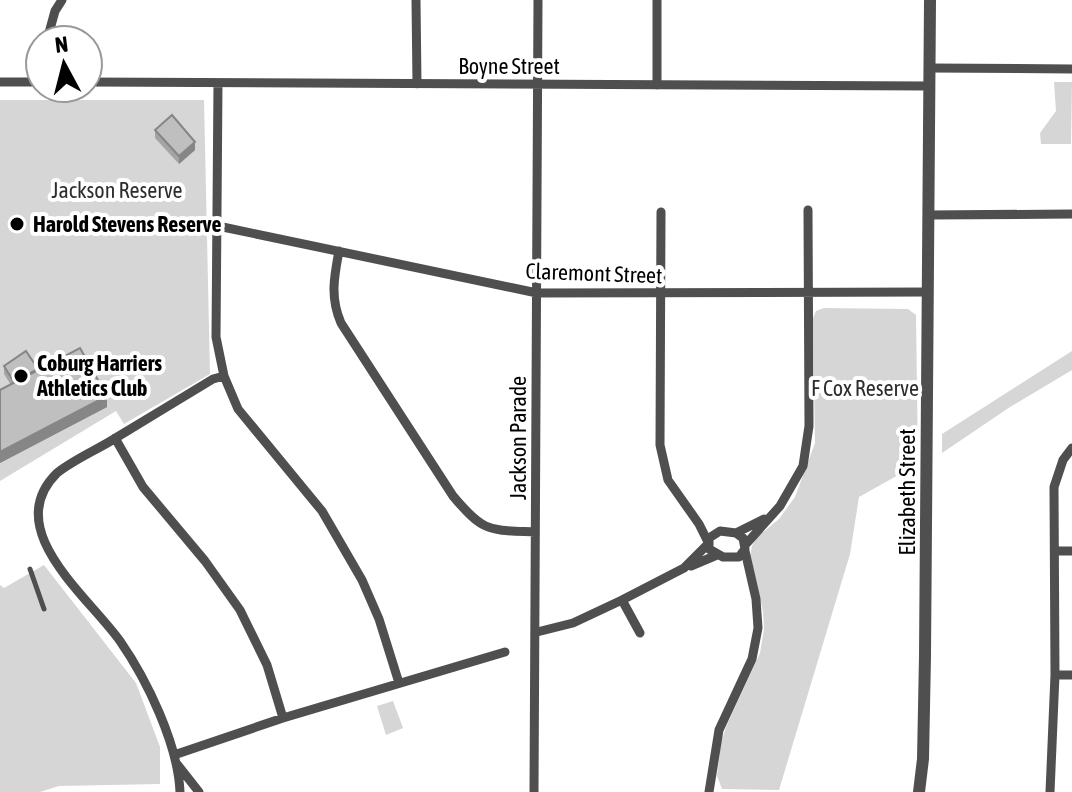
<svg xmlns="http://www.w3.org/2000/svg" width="1072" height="792" font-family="'Asap Condensed',sans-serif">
<rect width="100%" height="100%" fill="#fff"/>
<!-- green -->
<path fill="#d6d6d6" d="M1054,82H1072L1071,144H1041L1040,133L1056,111Z
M0,100H204L210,374L124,424L116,411L0,481Z
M824,308L908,309L916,315L918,464L859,497L850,554L779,790L722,789L717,776L721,743L726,727L760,653L764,629L763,611L750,557L752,546L756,538L779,519L795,497L815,443L813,318L816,311Z
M1072,351V370L1010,407L942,453V434Z
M44,565L136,683L160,747V784L59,786L40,792H0V585L4,588Z
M393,701L403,728L386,735L377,706Z"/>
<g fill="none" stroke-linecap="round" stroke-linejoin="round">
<!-- service -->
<path stroke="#4f4f4f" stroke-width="5" d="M30,569L44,609"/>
<!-- minor -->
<path stroke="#4f4f4f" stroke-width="9" d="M416,0L417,84
M657,0V85
M47,40L55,11L62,0
M929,68L1072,69
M0,82H40
M88,82L929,86
M218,83L216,337L224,376L238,409L322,511L362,580L379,619L399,683
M661,212L660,445L668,480L699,524L708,542
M928,215L1072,214
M218,226L537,293L928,292
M339,251C334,277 330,298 341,323L453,496C484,533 489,530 535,532
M115,438L143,487L205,561L240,610L267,665L283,718
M720,531L736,533L743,538L745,549L739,557H723L709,549V538Z
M736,533L764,519
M746,544L780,506L803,466L809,426L808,210
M1056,551H1072
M691,566L717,555
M622,600L640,633
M537,632L573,623L622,600L684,568L708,544
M1055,675H1072
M174,755L283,718L505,652
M177,764L199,792
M180,792C178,744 147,680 120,641C88,596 0,529 57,473C72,461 92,452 109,442C144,421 178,400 213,379L224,376
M534,792L538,0
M709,792L719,730L752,659L758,628L756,599L745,551
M1050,792L1055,675L1054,487L1063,460L1072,448"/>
<!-- tertiary -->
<path stroke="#4f4f4f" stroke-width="12" d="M919,792L923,759L925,656L930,0"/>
</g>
<!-- wall -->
<path fill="#a4a4a4" d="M155,130L195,150L179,164L155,138Z
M4,366L38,370L107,407L0,463V390L11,385L4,374Z"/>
<!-- shaded-wall -->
<path fill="#868686" d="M195,142V150L179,164V156Z
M107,396V407L0,463V452Z"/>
<!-- building -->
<path fill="#bfbfbf" stroke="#868686" stroke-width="2" d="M172,115L195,142L179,156L155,130Z
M80,348L107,396L0,452V390Z
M26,351L38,369L14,382L4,366Z"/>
<!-- markers -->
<g fill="#000" stroke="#fff" stroke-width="3">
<circle cx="17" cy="224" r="8"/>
<circle cx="21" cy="376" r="8"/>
</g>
<g text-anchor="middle" stroke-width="8" stroke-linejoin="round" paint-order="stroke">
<!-- street labels -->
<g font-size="22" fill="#000" stroke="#fff">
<text x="509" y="74">Boyne Street</text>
<text transform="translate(594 273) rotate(2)" y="8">Claremont Street</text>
<text transform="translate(518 438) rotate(-90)" y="8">Jackson Parade</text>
<text transform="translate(907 492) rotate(-90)" y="8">Elizabeth Street</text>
</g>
<!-- park labels -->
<g font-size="22" fill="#2d2d2d" stroke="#fff">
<text x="117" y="198">Jackson Reserve</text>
<text x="865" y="396">F Cox Reserve</text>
</g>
<!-- poi labels -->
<g font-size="22" font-weight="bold" fill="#000" stroke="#fff" text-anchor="start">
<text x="33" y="232">Harold Stevens Reserve</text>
<text x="37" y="371">Coburg Harriers<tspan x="37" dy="25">Athletics Club</tspan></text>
</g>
</g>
<!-- north arrow -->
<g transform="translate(64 64) rotate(353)"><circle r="38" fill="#ffffff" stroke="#999999" stroke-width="2"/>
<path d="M0-6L14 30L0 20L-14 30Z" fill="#000000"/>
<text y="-12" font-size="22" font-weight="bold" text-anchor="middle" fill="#000000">N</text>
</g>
</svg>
